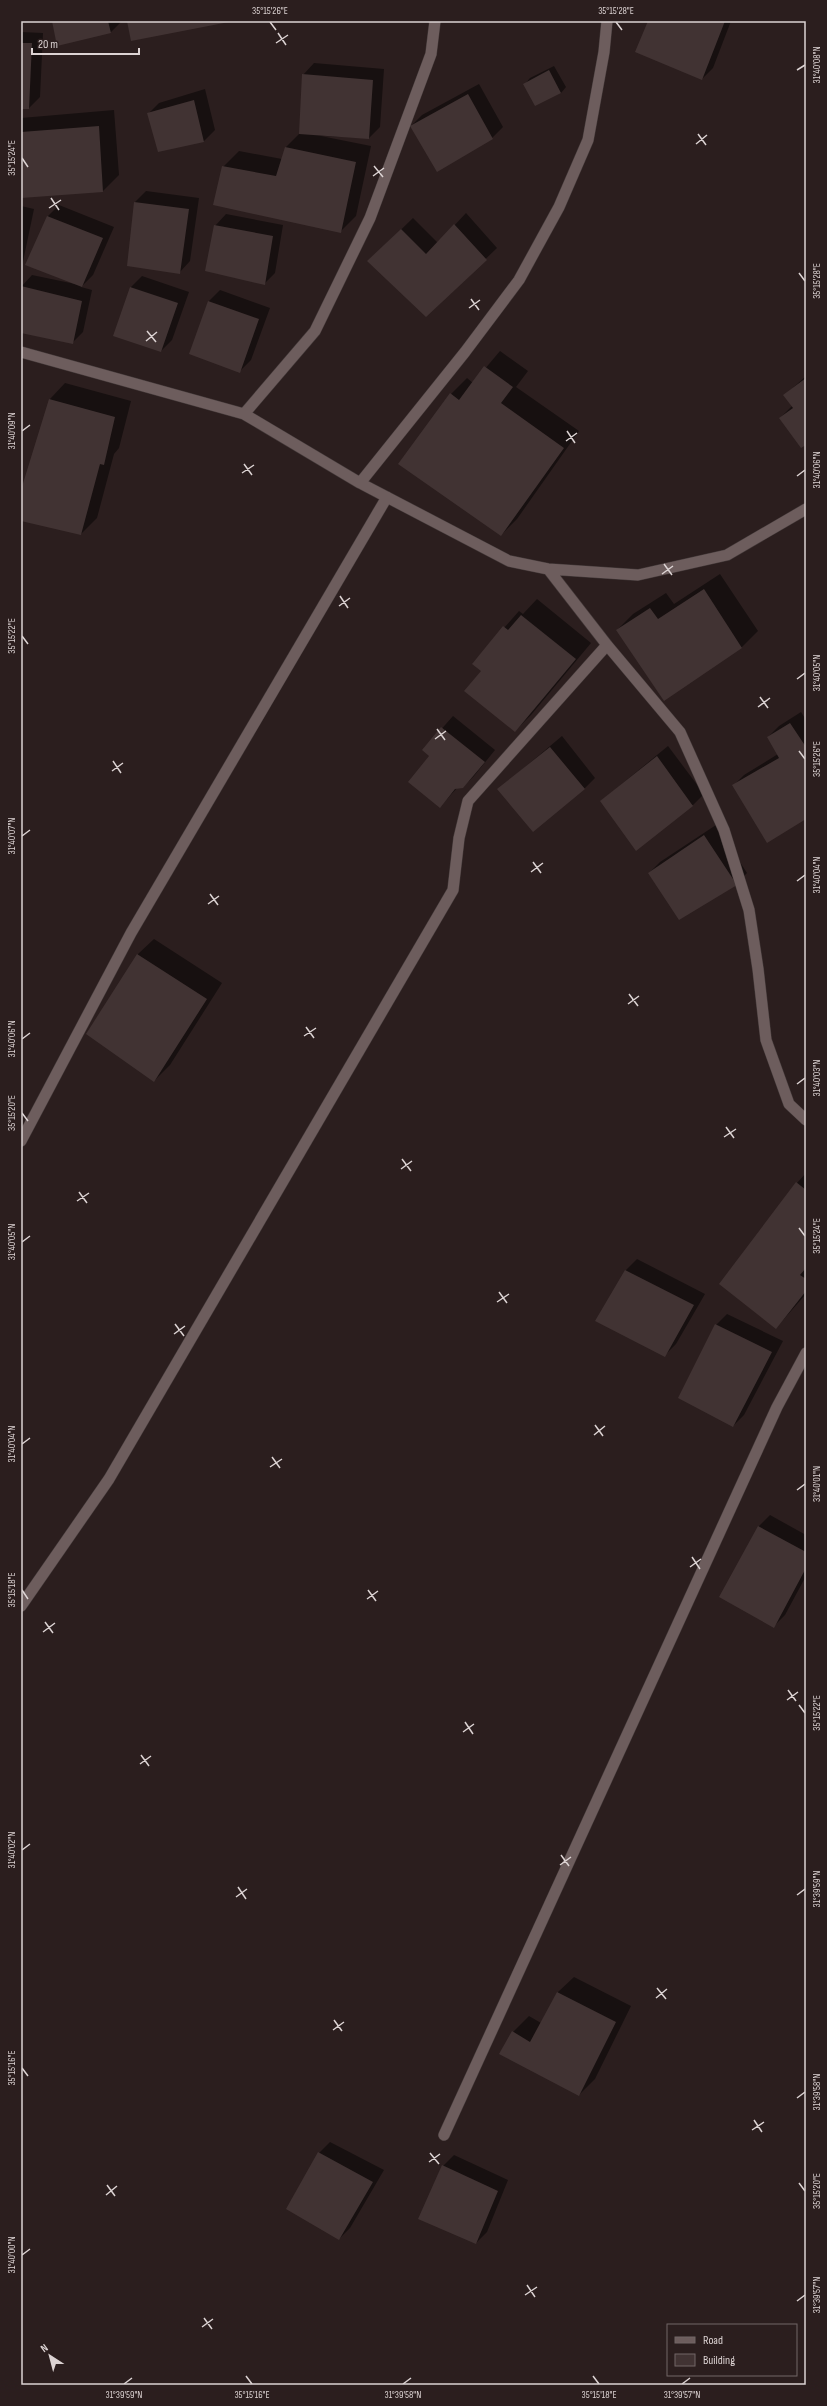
<svg xmlns="http://www.w3.org/2000/svg" width="827" height="2406" font-family="'Sofia Sans Condensed',sans-serif">
<rect width="100%" height="100%" fill="#2b1e1e"/>
<!-- shadow -->
<path fill="#0007" d="M53,21H122L111,32L58,45Z
M649,21H731L713,68L702,79Z
M21,32L43,33L40,97L29,108H21Z
M314,63L384,69L380,127L369,138L321,136L371,146L356,216L340,232L223,167L239,151L282,159L286,147L300,133L303,75Z
M554,66L566,87L561,93L525,84L530,78Z
M479,84L503,127L492,138L411,126L422,115Z
M205,89L215,130L204,141L159,151L148,114L159,103Z
M114,110L119,175L103,191L21,197V118Z
M146,191L199,198L190,261L179,273L135,202Z
M59,205L114,227L93,275L81,287L92,290L83,332L72,343L21,331V287L32,275L80,285L48,216Z
M21,206L34,209L21,271Z
M466,213L497,248L426,316L380,250L413,218L438,243Z
M226,214L283,225L275,273L264,284L215,226Z
M142,276L189,292L172,340L161,351L115,335L131,287Z
M220,290L270,308L251,360L240,371L190,353L209,301Z
M500,351L528,371L516,387L579,431L517,519L501,535L400,464L451,394L467,378L473,383Z
M806,376V443L780,418L792,406L785,395Z
M65,383L131,401L119,448L114,454L97,518L81,534L21,520V493L50,399Z
M720,574L758,631L742,647L664,700L617,630L633,614L666,593L674,604Z
M537,599L591,643L531,715L515,731L482,671L473,663L519,611L523,614Z
M801,712L806,720V818L733,786L744,775L778,754L768,737L779,726Z
M453,716L495,750L474,776L463,787L457,788L440,807L430,756L423,750Z
M562,736L595,778L584,789H499Z
M668,746L704,794L693,805L601,801Z
M716,825L747,873L736,884L649,873L660,862Z
M154,939L222,983L170,1065L154,1081L87,1034L138,954Z
M806,1173V1294L776,1328L797,1183Z
M637,1259L705,1294L676,1344L665,1355L597,1321L626,1270Z
M727,1314L783,1341L744,1415L733,1426L716,1325Z
M770,1515L806,1535V1576L785,1615L774,1626L721,1597L759,1526Z
M574,1977L631,2006L595,2079L579,2095L513,2032L529,2016L541,2023L558,1992Z
M330,2142L384,2170L350,2228L339,2239L319,2153Z
M454,2155L508,2180L487,2232L476,2243L443,2166Z"/>
<!-- building -->
<path fill="#413333" d="M52,21H108L111,33L57,46Z
M127,21H229V22L131,41Z
M648,21H725L702,80L635,52Z
M21,43H32L29,109H21Z
M549,70L561,93L535,106L523,84Z
M302,74L373,80L369,139L299,134Z
M468,94L493,139L437,172L410,126Z
M194,100L204,142L158,152L147,113Z
M99,126L103,192L21,198V132Z
M285,147L356,162L341,233L213,205L222,166L276,176Z
M134,202L189,209L180,274L127,266Z
M47,216L103,238L82,287L25,265Z
M454,224L487,260L426,317L367,261L401,229L426,254Z
M214,225L273,236L265,285L205,271Z
M21,286L82,301L73,344L21,333Z
M130,287L178,303L161,352L113,336Z
M208,301L259,319L240,373L189,354Z
M484,366L513,387L501,403L564,448L501,536L398,464L450,393L459,400Z
M806,378V445L801,448L779,418L793,408L783,395Z
M49,399L115,417L104,465L100,464L81,535L21,521V490Z
M704,589L742,648L664,701L616,630L650,608L658,619Z
M521,615L576,659L515,732L464,691L481,671L472,664L503,626L508,630Z
M790,723L806,747V819L767,843L732,785L779,758L767,737Z
M441,727L485,762L463,788L455,789L440,808L408,782L429,756L422,750Z
M550,747L585,789L533,832L497,789Z
M657,756L693,806L636,851L600,801Z
M704,835L737,885L679,920L648,873Z
M137,954L207,999L154,1082L86,1034Z
M796,1182L806,1190V1268L800,1275L806,1279V1291L776,1329L719,1284Z
M625,1270L694,1305L665,1357L595,1321Z
M715,1324L772,1352L733,1427L678,1398Z
M758,1526L806,1552V1568L774,1628L719,1597Z
M557,1992L616,2022L579,2096L499,2054L512,2031L530,2042Z
M318,2152L373,2182L339,2240L286,2209Z
M442,2165L498,2191L476,2244L418,2219Z"/>
<g fill="none" stroke-linecap="round" stroke-linejoin="round">
<defs>
<path id="minor" d="M21,352L244,414L360,483L509,561L548,569L638,575L727,555L806,509
M244,414L315,331L370,218L431,54L435,21
M360,483L465,352L519,280L559,207L588,140L604,52L607,21
M548,569L607,645L680,732L724,830L749,910L758,969L766,1040L789,1104L806,1120
M21,1141L131,933L387,497
M21,1606L109,1479L453,890L459,838L468,801L607,645
M444,2135L777,1407L806,1353"/>
</defs>
<!-- minor casing -->
<use href="#minor" stroke="#433939" stroke-width="12"/>
<!-- minor -->
<use href="#minor" stroke="#6d5d5d" stroke-width="11"/>
</g>
<!-- ticks -->
<path fill="none" stroke="#dcd3d3" stroke-width="1.5" d="M270,22L276,30M616,22L622,30M278,33L286,45M276,43L288,35M797,70L805,65M698,134L706,145M696,144L707,135M22,158L28,167M374,166L383,177M373,176L384,168M51,198L59,210M49,208L61,200M799,273L805,281M471,299L479,310M469,308L480,300M147,331L156,342M146,341L157,332M22,431L30,425M567,431L575,443M566,441L577,433M244,464L252,475M242,473L254,465M797,476L805,470M664,564L672,575M662,574L673,566M340,596L348,608M339,606L350,598M22,636L28,644M797,679L805,673M760,697L768,708M758,707L770,698M437,729L445,740M435,739L446,731M799,751L805,759M113,761L121,773M112,771L123,763M22,836L30,830M533,862L541,873M531,872L543,863M797,881L805,875M210,894L218,905M208,904L219,896M629,994L638,1006M628,1004L639,996M306,1027L314,1038M304,1036L316,1028M22,1039L30,1033M797,1084L805,1078M22,1113L28,1121M726,1127L734,1138M724,1137L736,1129M402,1159L411,1171M401,1169L412,1161M79,1192L87,1203M77,1201L89,1193M799,1228L805,1236M22,1242L30,1236M499,1292L507,1303M497,1302L509,1294M175,1324L184,1336M174,1334L185,1326M595,1425L603,1436M594,1435L605,1426M22,1444L30,1438M272,1457L280,1468M270,1467L282,1459M797,1490L805,1484M692,1557L700,1569M690,1567L701,1559M22,1590L28,1599M368,1590L376,1601M367,1599L378,1591M45,1622L53,1633M43,1632L55,1623M788,1690L796,1701M787,1700L798,1692M799,1705L805,1713M465,1722L473,1734M463,1732L474,1724M141,1755L149,1766M140,1764L151,1756M22,1850L30,1844M561,1855L569,1866M560,1865L571,1857M238,1887L246,1899M797,1895L805,1889M236,1897L247,1889M657,1988L666,1999M656,1998L667,1989M334,2020L342,2031M333,2030L344,2022M22,2068L28,2076M797,2098L805,2092M754,2120L762,2132M752,2130L764,2122M430,2153L439,2164M429,2162L440,2154M799,2183L805,2191M107,2185L115,2196M106,2195L117,2186M22,2255L30,2249M527,2285L535,2297M525,2295L537,2287M797,2301L805,2295M204,2318L212,2329M202,2327L213,2319M246,2376L252,2384M593,2376L599,2384M124,2384L132,2378M403,2384L411,2378M682,2384L690,2378"/>
<!-- border -->
<rect width="827" height="2406" fill="none" stroke="#2b1e1e" stroke-width="44"/>
<!-- legend -->
<rect x="667" y="2324" width="130" height="52" fill="#2b1e1e" stroke="#726666"/>
<rect x="675" y="2337" width="20" height="6" fill="#6d5d5d" stroke="#726666"/>
<text x="703" y="2344" font-size="12" fill="#dcd3d3">Road</text>
<rect x="675" y="2354" width="20" height="12" fill="#413333" stroke="#726666"/>
<text x="703" y="2364" font-size="12" fill="#dcd3d3">Building</text>
<!-- north arrow -->
<g transform="translate(50 2356) rotate(324)" stroke="#2b1e1e" stroke-width="3" paint-order="stroke">
<path d="M0-3L7 15L0 10L-7 15Z" fill="#dcd3d3"/>
<text y="-6" font-size="11" font-weight="bold" text-anchor="middle" fill="#dcd3d3">N</text>
</g>
<!-- scale -->
<path d="M32 48v6h107v-6" fill="none" stroke="#dcd3d3" stroke-width="2"/>
<text x="38" y="48" font-size="12" fill="#dcd3d3" stroke="#2b1e1e" stroke-width="3" paint-order="stroke">20 m</text>
<rect x="22" y="22" width="783" height="2362" fill="none" stroke="#dcd3d3" stroke-width="1.5"/>
<g font-size="10" text-anchor="middle" fill="#dcd3d3">
<text x="270" y="14">35°15'26"E</text>
<text x="616" y="14">35°15'28"E</text>
<text transform="translate(816 65) rotate(-90)" y="4">31°40'08"N</text>
<text transform="translate(11 158) rotate(-90)" y="4">35°15'24"E</text>
<text transform="translate(816 281) rotate(-90)" y="4">35°15'28"E</text>
<text transform="translate(11 431) rotate(-90)" y="4">31°40'09"N</text>
<text transform="translate(816 470) rotate(-90)" y="4">31°40'06"N</text>
<text transform="translate(11 636) rotate(-90)" y="4">35°15'22"E</text>
<text transform="translate(816 673) rotate(-90)" y="4">31°40'05"N</text>
<text transform="translate(816 759) rotate(-90)" y="4">35°15'26"E</text>
<text transform="translate(11 836) rotate(-90)" y="4">31°40'07"N</text>
<text transform="translate(816 875) rotate(-90)" y="4">31°40'04"N</text>
<text transform="translate(11 1039) rotate(-90)" y="4">31°40'06"N</text>
<text transform="translate(816 1078) rotate(-90)" y="4">31°40'03"N</text>
<text transform="translate(11 1113) rotate(-90)" y="4">35°15'20"E</text>
<text transform="translate(816 1236) rotate(-90)" y="4">35°15'24"E</text>
<text transform="translate(11 1242) rotate(-90)" y="4">31°40'05"N</text>
<text transform="translate(11 1444) rotate(-90)" y="4">31°40'04"N</text>
<text transform="translate(816 1484) rotate(-90)" y="4">31°40'01"N</text>
<text transform="translate(11 1590) rotate(-90)" y="4">35°15'18"E</text>
<text transform="translate(816 1713) rotate(-90)" y="4">35°15'22"E</text>
<text transform="translate(11 1850) rotate(-90)" y="4">31°40'02"N</text>
<text transform="translate(816 1889) rotate(-90)" y="4">31°39'59"N</text>
<text transform="translate(11 2068) rotate(-90)" y="4">35°15'16"E</text>
<text transform="translate(816 2092) rotate(-90)" y="4">31°39'58"N</text>
<text transform="translate(816 2191) rotate(-90)" y="4">35°15'20"E</text>
<text transform="translate(11 2255) rotate(-90)" y="4">31°40'00"N</text>
<text transform="translate(816 2295) rotate(-90)" y="4">31°39'57"N</text>
<text x="124" y="2398">31°39'59"N</text>
<text x="252" y="2398">35°15'16"E</text>
<text x="403" y="2398">31°39'58"N</text>
<text x="599" y="2398">35°15'18"E</text>
<text x="682" y="2398">31°39'57"N</text>
</g>
</svg>
